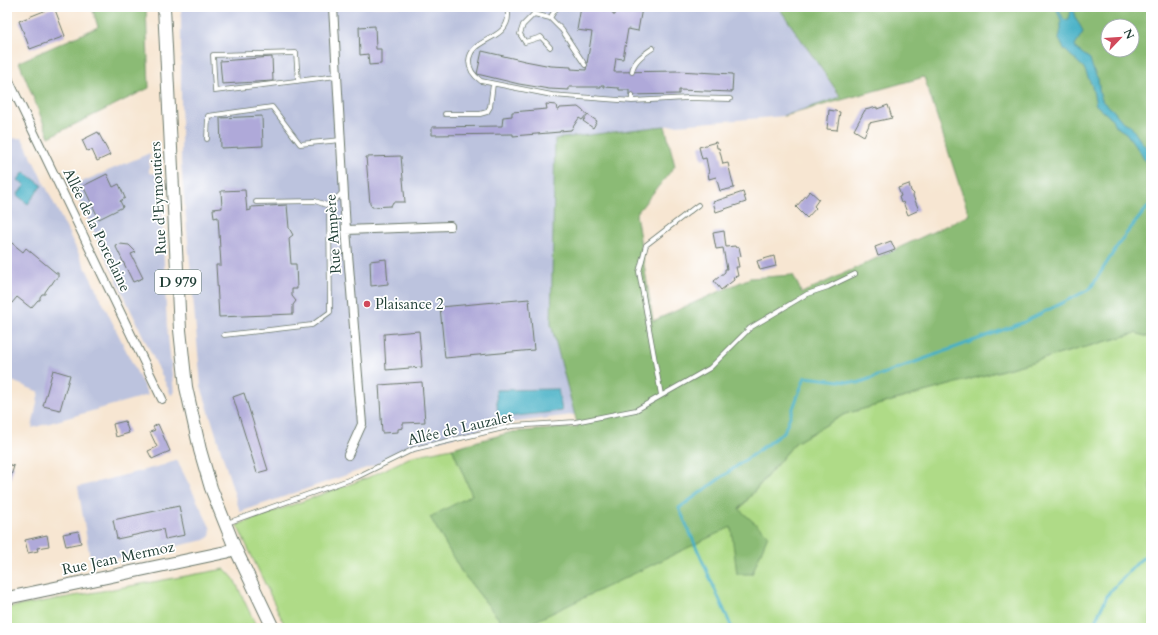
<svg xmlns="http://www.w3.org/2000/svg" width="1158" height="635" font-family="Cardo,serif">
<rect width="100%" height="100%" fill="#fff"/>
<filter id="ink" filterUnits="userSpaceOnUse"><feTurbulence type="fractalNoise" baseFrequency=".025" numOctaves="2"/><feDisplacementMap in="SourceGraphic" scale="8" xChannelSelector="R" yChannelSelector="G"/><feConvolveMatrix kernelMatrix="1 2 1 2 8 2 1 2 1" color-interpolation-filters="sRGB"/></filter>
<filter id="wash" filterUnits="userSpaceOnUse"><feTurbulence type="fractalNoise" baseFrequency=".012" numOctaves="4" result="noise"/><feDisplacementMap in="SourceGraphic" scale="16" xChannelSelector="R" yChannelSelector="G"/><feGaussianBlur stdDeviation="0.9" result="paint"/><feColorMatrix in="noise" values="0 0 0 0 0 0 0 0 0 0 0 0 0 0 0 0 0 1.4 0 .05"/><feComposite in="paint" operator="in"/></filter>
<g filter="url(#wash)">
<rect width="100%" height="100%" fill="#f7e6d2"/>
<!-- industrial -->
<path fill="#bcc3de" d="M181,7H777L782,12L841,98L784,116L665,126L555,139L580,414L507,423L410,448L375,465L240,512L201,386L181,163Z
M22,138L148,395L32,428L39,392L7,379V139Z
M150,153L149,173L160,174L167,327L174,393L171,395L72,186Z
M177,460L211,529L210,536L205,540L91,564L78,487L164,465Z"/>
<!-- green -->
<path fill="#afdb87" stroke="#678c5e" d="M1136,333L1151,338V628H520L739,510L795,443L845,414Z
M452,448L472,495L431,518L461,571L506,628H286L237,525L367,478L413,456Z
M225,569L234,579L257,628H7V608Z"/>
<!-- forest -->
<path fill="#8bbb74" stroke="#557c54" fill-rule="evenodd" d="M92,7H146L149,88L49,137L19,62L98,27Z
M777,7H1151V338L1136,333L845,414L795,443L739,509L768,535L752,574H737L731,527L521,628H506L461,571L430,517L472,495L452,448L512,432L578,427L551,324L555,139L665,126L675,166L636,214L653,321L750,278L793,275L802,293L969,215L924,77L784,116L841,97L782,12ZM1108,26H1132V50H1108Z"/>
<!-- water -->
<path fill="#47b1c6" stroke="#33777d" d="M1056,7H1058L1064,20L1069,19L1072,7H1075C1071,18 1080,22 1083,32L1075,45L1076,49L1090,59L1093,69L1098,79L1100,95L1103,102L1112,109L1123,122L1130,125L1140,140L1151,153V172L1140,152L1126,133L1115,126L1112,119L1096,105L1092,86L1084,68L1064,49L1059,39L1061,29V21Z
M24,172L42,185L28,204L17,195L25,185L18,180Z
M558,389L562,411L498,418L496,390Z"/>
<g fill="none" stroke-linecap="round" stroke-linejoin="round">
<!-- stream -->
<path stroke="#47b1c6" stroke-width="3" d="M732,628L679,508L784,432L805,377L858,383L1022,323L1090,289L1122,239L1151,203
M1092,628L1108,594L1139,561L1151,552"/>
</g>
<g id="blocks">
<!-- building -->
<path fill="#afa9d9" d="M54,7L65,36L30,49L19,21Z
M581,7L613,12V15H615L616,7H634L642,8L638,31L628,29L623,59L616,58L614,72L678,71L733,74L732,92L679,90V94L629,95V90H619V88L604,87V85H601V87H569V90L549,89L519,84L477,74L482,51L525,61L551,66L571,67V69L586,70L592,32L577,30Z
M375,26L376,49H381V64L369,65L368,54L360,55L359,27Z
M272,57L273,81L222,84L220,61Z
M546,104L556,105L557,110H559L560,108L578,107L587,114L582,120L579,118L571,130L560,131V132L513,136V134L432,135V127L502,126L503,117L512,116V112L547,109Z
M888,105L892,118L869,123V125L864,136L854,130L865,110L877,107V109Z
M829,110L840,112L837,130L827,129Z
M588,115L597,121L593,128L583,121Z
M262,116L263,146L221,148L220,118Z
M98,132L110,155L97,161L92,150L87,151L82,140Z
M716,142L717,148H719L723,164L728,163L734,188L720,191L716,177L709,179L708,173H709L706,158L702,159L699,147Z
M401,156L405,202H393L391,206L372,207L370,204L366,157Z
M107,174L113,187L119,184L125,198L120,201L123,207L99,219L83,186Z
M909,184L911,191L914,194L913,196L919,210L908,215L903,202L901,203L899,197L901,196L898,188Z
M245,190L247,211L251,210V207L287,205L289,228L293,235L289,238L291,264H296L297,289H292V296L296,301L293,305V314L219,317L216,265H221L218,217L214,218L213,209L222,208L221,191Z
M810,191L819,199L814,206L816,208L807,218L796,207Z
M743,192L746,202L716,212L713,202Z
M724,231L726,247L735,246L736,248L739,247L741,256L737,257L739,267H736L738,276L733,277L734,280L721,290L714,281L725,272V269H727L723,248L716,249L713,233Z
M7,239L23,252L26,248L56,273H58V278H56L53,282L52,284L50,285L45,292V294H42L40,297V300H38L31,308L17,297L7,309Z
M891,241L895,250L878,256L875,247Z
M120,244L129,245L136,252L131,254L143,278L133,282L115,245Z
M774,256L776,266L760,270L757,261Z
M386,259L388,284L371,286L370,261Z
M529,299L534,350L445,358L440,307Z
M419,331L422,367L386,370L384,334Z
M53,370L70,375L60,410L43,406Z
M422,382L425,422L403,423V428L398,429V432L382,433L379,385Z
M244,393L268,470L257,473L233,397Z
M125,421L129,433L116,437L113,424Z
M158,424L170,451L152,459L148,451L157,447L150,432L155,430L153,427Z
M7,464L14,466L7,489Z
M179,506L185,535L165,539L163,529L117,539L113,520Z
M78,531L81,543L66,546L63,534Z
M47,535L49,546L37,548L38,551L28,553L25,540Z"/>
</g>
</g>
<g filter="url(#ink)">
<use href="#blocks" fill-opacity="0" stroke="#6b786b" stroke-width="1"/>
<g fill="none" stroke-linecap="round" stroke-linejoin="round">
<defs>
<path id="lane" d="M507,7C509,15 508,24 502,30C491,41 470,43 469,61C469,70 474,76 481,81L552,95L632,101L688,98L730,99
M532,7L534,14L523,25L520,34L525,42L541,37L550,47
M534,14L550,18L557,7
M550,18L562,30L585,65
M632,72C633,61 644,54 653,48
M298,81L296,53L213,55L215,91L337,76
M632,101V95
M445,114H480L487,112L490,107L493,84
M207,139L208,116L272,107L300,144L341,140
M329,206L343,192
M224,335L312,325L330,312L329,206L315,201L256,202
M661,395L639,272L646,245L698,205
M227,523L357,477L414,449L512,426L575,422L636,410L710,368L750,328L807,294L828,287L855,274"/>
<path id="street" d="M333,7L346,230L362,424L348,455
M7,73L9,81L162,399
M346,230L450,226"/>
<path id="primary" d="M164,7L180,330L186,387L200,450L211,488L235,548L273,628
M7,598L226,552L235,548"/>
</defs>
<!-- lane casing -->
<use href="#lane" stroke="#6b786b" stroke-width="5.5"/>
<!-- street casing -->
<use href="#street" stroke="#6b786b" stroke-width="10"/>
<!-- primary casing -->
<use href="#primary" stroke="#6b786b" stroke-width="14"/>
<!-- lane -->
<use href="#lane" stroke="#fff" stroke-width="4"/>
<!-- street -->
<use href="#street" stroke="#fff" stroke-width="8"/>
<!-- primary -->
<use href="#primary" stroke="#fff" stroke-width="12"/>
</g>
</g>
<!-- markers -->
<circle fill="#d1495b" stroke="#fff" stroke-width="1.5" cx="367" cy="304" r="4"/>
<g text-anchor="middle" stroke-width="3.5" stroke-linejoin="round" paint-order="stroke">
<!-- shield labels -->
<rect fill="#fff" stroke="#627771" stroke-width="1" x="155" y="270" width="46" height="24" rx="3"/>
<g font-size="14" font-weight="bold" fill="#1f3d34">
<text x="178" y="287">D 979</text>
</g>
<!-- street labels -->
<g font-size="15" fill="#1f3d34" stroke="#fff">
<text transform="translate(158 198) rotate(-93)" y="5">Rue d'Eymoutiers</text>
<text transform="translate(97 230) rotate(64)" y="5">Allée de la Porcelaine</text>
<text transform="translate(333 234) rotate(-94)" y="5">Rue Ampère</text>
<text transform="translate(460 428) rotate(-13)" y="5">Allée de Lauzalet</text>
<text transform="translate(118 558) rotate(-12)" y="5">Rue Jean Mermoz</text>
</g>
<!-- poi labels -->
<g font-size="15" fill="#1f3d34" stroke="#fff" text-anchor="start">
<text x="375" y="309">Plaisance 2</text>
</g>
</g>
<!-- margin -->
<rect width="1158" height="635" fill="none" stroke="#fff" stroke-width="24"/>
<!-- north arrow -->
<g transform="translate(1120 38) rotate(65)"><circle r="19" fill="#ffffff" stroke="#a5b1ae"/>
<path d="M0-3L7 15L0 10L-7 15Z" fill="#d1495b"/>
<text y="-6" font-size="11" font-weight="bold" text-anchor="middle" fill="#1f3d34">N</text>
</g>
</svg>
